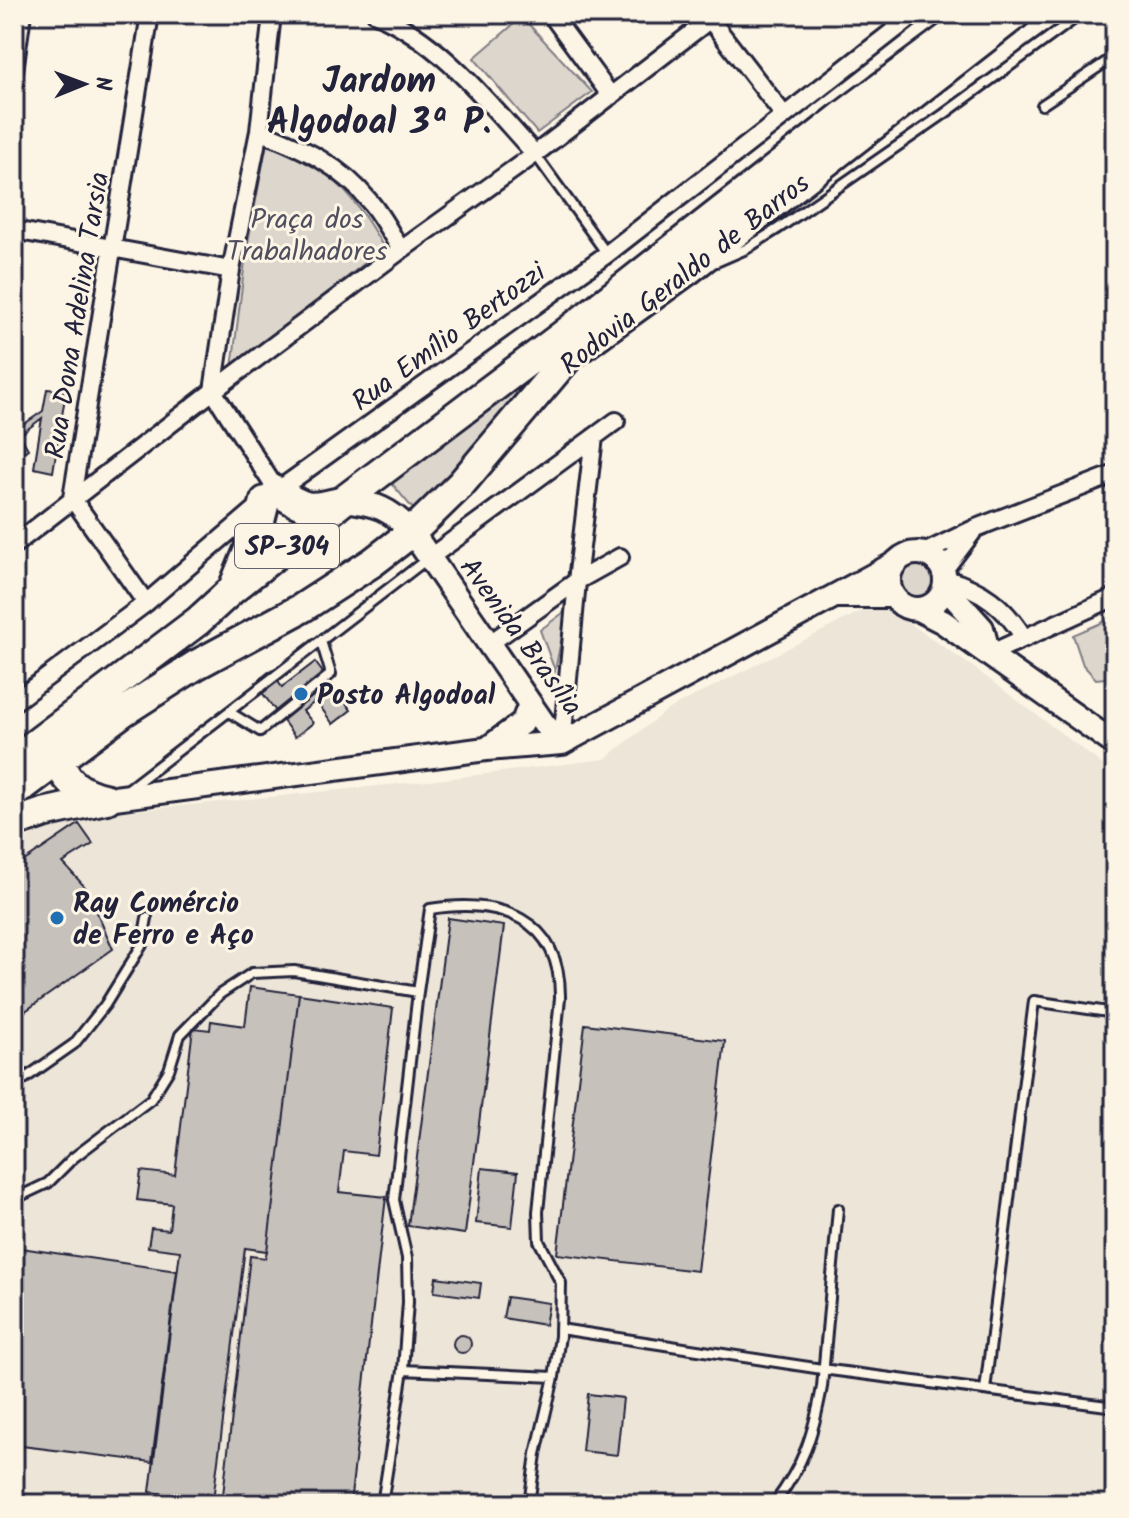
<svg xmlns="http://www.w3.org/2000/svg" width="1129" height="1518" font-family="Kalam,sans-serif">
<rect width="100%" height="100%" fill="#fcf5e5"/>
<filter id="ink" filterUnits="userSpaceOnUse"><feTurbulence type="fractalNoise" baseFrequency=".0125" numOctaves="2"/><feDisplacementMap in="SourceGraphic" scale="16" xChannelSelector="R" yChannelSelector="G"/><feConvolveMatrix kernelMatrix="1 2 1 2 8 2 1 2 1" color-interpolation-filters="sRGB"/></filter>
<g filter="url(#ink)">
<!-- built -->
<path fill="#ece5d8" d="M879,602L973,667L1115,774V1504H14V848L46,826L100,814L438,780L605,759L667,710Z"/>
<!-- green -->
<path fill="#dcd6cc" stroke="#7f7c84" stroke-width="2" d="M522,17L592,92L537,133L474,58Z
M267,142C329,167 352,191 384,248L232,368L246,253Z
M546,369L418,515L388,479Z
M900 582a17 17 0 1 1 34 0a17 17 0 1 1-34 0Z
M567,610L555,671L540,630Z
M1115,617V677L1096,679L1083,665L1073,635Z"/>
<!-- building -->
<path fill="#c6c1bb" stroke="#22223b" stroke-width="2" d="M47,389L66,391L53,472L34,468L42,418L20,435L28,449L14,459V426L17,429L43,411Z
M315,662L351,710L333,724L316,701L303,711L313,723L295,737L255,683L270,671L282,687Z
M79,824L93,844L63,863L86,888L113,949L14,1019V868Z
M448,918L504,926L465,1234L408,1226Z
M250,987L299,994L267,1251L245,1248L213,1500L150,1492L180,1251L148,1247L151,1228L169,1230L172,1204L137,1200L141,1171L175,1175L193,1028L210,1030L211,1021L245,1026Z
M299,994L393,1008L376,1155L344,1151L339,1192L386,1197L350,1504H222L250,1256L265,1258L267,1251Z
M585,1024L725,1041L697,1271L557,1254Z
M482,1168L518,1172L512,1227L476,1223Z
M14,1247L177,1271L152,1462L14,1445Z
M436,1277L481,1283L479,1298L434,1292Z
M507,1297L549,1303L545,1325L503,1318Z
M453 1344a9 9 0 1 1 18 0a9 9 0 1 1-18 0Z
M588,1394L623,1398L617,1455L582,1451Z
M14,1493L110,1504H14Z"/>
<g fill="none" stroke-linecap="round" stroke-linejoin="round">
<defs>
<path id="lane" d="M1042,105L1115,56
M535,154L607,254
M716,262L746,249L779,228L944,114L1081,14
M229,712L260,731L331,674L321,641
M127,790L427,559
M418,992L430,909C499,898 561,917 560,998L538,1212L539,1241L561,1283L560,1336L554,1377
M14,1086L74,1044L105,1005L142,945L147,918
M14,1199L48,1183L73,1158L151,1099L169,1070L180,1035L220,994L252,973L294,971L418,992L394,1200L407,1258L408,1302L403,1370L554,1377L536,1454L529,1504
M560,1329L822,1369L1115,1407
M985,1390L1034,1001L1115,1013
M382,1504L403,1370
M774,1504C804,1464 813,1436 822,1387L838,1209"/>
<path id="street" d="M272,14L259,131L231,270L213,391L277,491
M376,14C442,42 488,103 535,154
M551,14L611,96
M706,14L783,114
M14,71L22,14
M259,131C301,147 341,165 370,202C382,216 391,234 401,250
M14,230L231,270
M14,545L213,391L401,250L535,154L717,14
M924,553L976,528L1115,474
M429,558L616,421
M944,570L972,533
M946,579C981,589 1005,606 1024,638
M146,603L72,498L150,14
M489,644L577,581L620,557
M989,654L1115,597
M14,702L146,603L277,491L607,254L915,14
M562,743L577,581L594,437"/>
<path id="secondary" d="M344,500C377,504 389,508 412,532L544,724L562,743
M889 581a28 28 0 1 1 56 0a28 28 0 1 1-56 0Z
M945,587L982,628L989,654
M837,596H893
M918,609L943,622L1115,744
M488,748L523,722L530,704
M107,799L486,749L562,743L894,564"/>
<path id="highway" d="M277,491C305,509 308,510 340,502
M234,586L259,525L265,501
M60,744C55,777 78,793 107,799
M14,760L198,621L233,589L344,500L563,335L845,114L979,14
M14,793L123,712L196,665L302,608L373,562L412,532L461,484L569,356L688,270L1016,14
M14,823L43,813L106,799"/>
</defs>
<!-- lane casing -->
<use href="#lane" stroke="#22223b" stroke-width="14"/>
<!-- street casing -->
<use href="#street" stroke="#22223b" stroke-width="22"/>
<!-- secondary casing -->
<use href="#secondary" stroke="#22223b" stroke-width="28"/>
<!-- highway casing -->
<use href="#highway" stroke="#22223b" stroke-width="34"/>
<!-- lane -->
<use href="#lane" stroke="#fcf5e5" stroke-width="8"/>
<!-- street -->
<use href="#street" stroke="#fcf5e5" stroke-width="16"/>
<!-- secondary -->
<use href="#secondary" stroke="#fcf5e5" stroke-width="22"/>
<!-- highway -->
<use href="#highway" stroke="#fcf5e5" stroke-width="28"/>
</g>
</g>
<!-- markers -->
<g fill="#1f6fb2" stroke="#fcf5e5" stroke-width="3">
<circle cx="301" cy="694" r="8"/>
<circle cx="57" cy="918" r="8"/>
</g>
<g text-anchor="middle" stroke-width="6" stroke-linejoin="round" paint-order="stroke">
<!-- shield labels -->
<rect fill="#fcf5e5" stroke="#63616e" stroke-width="2" x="235" y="524" width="104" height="44" rx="6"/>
<g font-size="26" font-weight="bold" fill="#22223b">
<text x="287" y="555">SP-304</text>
</g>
<!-- park labels -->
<g font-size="28" fill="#504f5f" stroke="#fcf5e5">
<text x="307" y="228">Praça dos<tspan x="307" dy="32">Trabalhadores</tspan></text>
</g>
<!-- street labels -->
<g font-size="28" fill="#22223b" stroke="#fcf5e5">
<text transform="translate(684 273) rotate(-38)" y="10">Rodovia Geraldo de Barros</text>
<text transform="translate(76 315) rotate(-81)" y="10">Rua Dona Adelina Tarsia</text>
<text transform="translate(448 336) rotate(-36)" y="10">Rua Emílio Bertozzi</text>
<text transform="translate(522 636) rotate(54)" y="10">Avenida Brasília</text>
</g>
<!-- poi labels -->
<g font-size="28" font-weight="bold" fill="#22223b" stroke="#fcf5e5" text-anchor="start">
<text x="317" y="704">Posto Algodoal</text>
<text x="73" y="912">Ray Comércio<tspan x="73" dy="32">de Ferro e Aço</tspan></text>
</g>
<!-- district labels -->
<g font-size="36" font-weight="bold" fill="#22223b" stroke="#fcf5e5">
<text x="379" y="92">Jardom<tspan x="379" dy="41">Algodoal 3ª P.</tspan></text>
</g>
</g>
<!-- margin -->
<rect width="1129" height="1518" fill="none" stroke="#fcf5e5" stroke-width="48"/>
<rect x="24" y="24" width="1081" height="1470" fill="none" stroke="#22223b" stroke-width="3" filter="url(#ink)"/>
<!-- north arrow -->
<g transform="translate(84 84) rotate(89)" stroke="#fcf5e5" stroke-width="6" paint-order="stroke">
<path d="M0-6L14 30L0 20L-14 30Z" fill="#22223b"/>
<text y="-12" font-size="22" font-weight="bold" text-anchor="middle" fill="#22223b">N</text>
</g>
</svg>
